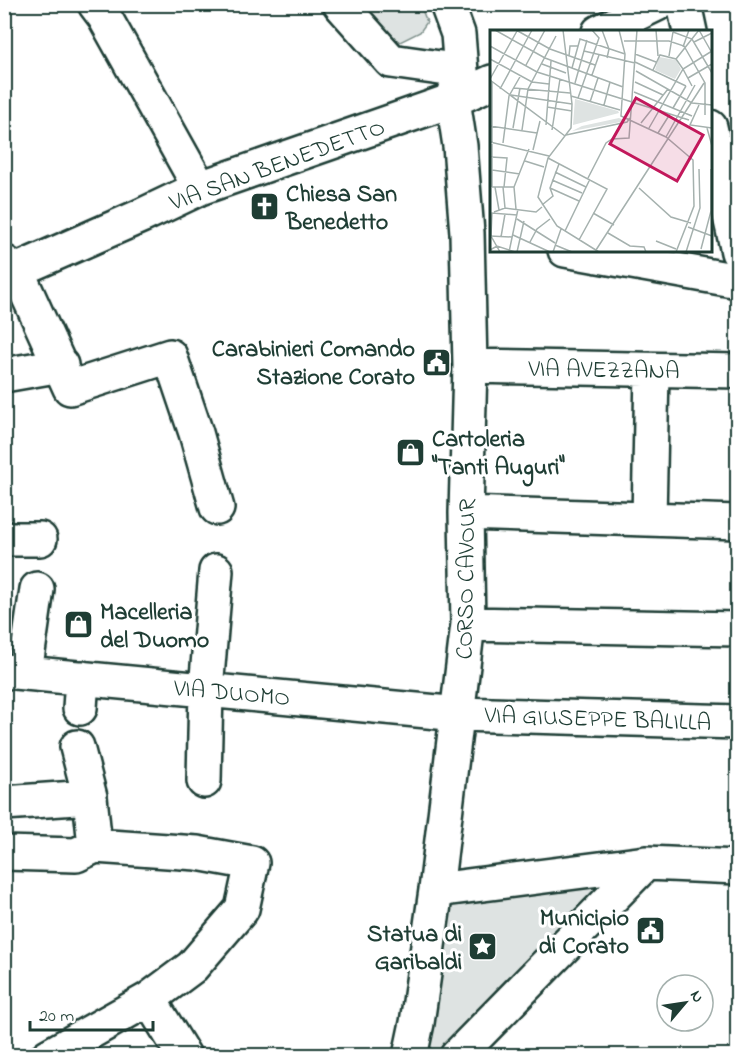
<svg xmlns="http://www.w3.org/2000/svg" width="742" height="1060" font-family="'Indie Flower',sans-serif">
<rect width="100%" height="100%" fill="#fff"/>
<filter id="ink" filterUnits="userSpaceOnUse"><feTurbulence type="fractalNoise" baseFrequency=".0167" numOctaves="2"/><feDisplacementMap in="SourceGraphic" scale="12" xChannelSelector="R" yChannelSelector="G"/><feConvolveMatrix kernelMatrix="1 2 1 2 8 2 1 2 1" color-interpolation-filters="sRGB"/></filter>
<g filter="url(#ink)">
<!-- green -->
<path fill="#dee3e2" stroke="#7e908b" stroke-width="1.5" d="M362,5H420L427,22L420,32L400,42L388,35Z
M614,880L446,1055L420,1056L447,895Z"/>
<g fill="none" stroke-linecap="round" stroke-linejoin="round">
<defs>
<path id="minor" d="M95,4L104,16L200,188
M340,4L391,61L461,71
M684,4L690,32
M599,32L657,4
M710,127L738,252
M565,250L738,281
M4,262L17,271L70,388L170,356L196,433L217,508
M4,276L141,216L200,188L453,100L492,82
M470,366L738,371
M4,375L61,365
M466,513L738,522
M649,519L652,371
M4,539H40
M468,624L738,629
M4,671L459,714L738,722
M25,673L37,589
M80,708L82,678
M77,747L90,797L95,846
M204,781L206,689L216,571
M4,803L90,797
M4,853L76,855L95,846L197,853L252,863L242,909L192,967L149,999L48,1056
M436,890L646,863L738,867
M149,999L184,1056
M410,1056L417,1023L436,890L468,624L466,513L470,366L467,233L460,146L453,100L461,71L458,34L447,4
M457,1056L646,863"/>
</defs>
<!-- minor casing -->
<use href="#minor" stroke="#1f3d34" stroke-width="38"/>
<!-- minor -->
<use href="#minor" stroke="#fff" stroke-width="33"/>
</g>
</g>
<!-- icons -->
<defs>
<symbol id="church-square" viewBox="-11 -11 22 22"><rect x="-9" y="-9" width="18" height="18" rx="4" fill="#1f3d34" stroke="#fff"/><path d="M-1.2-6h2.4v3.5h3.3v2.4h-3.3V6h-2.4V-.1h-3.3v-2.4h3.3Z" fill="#fff"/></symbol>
<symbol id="civic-square" viewBox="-11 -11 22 22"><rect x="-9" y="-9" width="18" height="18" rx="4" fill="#1f3d34" stroke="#fff"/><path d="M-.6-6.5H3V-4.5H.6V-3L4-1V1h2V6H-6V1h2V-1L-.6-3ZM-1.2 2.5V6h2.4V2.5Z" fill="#fff"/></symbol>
<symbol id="shop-square" viewBox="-11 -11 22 22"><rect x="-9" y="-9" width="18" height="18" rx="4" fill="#1f3d34" stroke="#fff"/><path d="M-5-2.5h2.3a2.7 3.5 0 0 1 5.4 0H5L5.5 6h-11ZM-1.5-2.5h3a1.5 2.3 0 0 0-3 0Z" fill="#fff"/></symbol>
<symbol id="sight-square" viewBox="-11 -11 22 22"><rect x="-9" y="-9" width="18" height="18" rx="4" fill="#1f3d34" stroke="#fff"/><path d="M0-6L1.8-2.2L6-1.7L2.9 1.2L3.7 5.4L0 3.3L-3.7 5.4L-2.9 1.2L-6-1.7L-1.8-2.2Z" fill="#fff"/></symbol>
</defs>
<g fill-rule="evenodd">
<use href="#church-square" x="248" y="190" width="33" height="33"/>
<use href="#civic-square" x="420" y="346" width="33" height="33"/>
<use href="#shop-square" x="394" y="436" width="33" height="33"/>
<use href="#shop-square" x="62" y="608" width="33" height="33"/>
<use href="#civic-square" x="634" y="914" width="33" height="33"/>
<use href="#sight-square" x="466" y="930" width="33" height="33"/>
</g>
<g text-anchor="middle" stroke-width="6" stroke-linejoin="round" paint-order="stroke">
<!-- street labels -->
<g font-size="24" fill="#1f3d34" stroke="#fff">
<text transform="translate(277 164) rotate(-20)" y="8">VIA SAN BENEDETTO</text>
<text transform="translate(604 369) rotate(1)" y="8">VIA AVEZZANA</text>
<text transform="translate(465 579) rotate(-89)" y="8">CORSO CAVOUR</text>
<text transform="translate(232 692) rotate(5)" y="8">VIA DUOMO</text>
<text transform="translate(598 718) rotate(2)" y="8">VIA GIUSEPPE BALILLA</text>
</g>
<!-- poi labels -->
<g font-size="24" font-weight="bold" fill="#1f3d34" stroke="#fff" text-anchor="start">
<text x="286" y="201">Chiesa San<tspan x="286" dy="28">Benedetto</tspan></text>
<text x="415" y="356" text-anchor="end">Carabinieri Comando<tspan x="415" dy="28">Stazione Corato</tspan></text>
<text x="432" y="446">Cartoleria<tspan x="432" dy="28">"Tanti Auguri"</tspan></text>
<text x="100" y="619">Macelleria<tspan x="100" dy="28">del Duomo</tspan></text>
<text x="629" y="925" text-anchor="end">Municipio<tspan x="629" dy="28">di Corato</tspan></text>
<text x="462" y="941" text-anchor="end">Statua di<tspan x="462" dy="28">Garibaldi</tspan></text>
</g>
</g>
<!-- overview -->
<g transform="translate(490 30)">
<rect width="222" height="222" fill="#fff"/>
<path d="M169,27L186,30L191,39L185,49L165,40ZM85,69L128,81L129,83L83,95ZM129,88L136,91L82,101L92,96Z" fill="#dee3e2"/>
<path fill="none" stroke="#a5b1ae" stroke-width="1.5" d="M5,0L55,28L133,57M26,0L60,19L105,35M73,0L82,74L81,98L58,128L48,167L67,196L109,222M112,0L119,19L117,28M129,0L135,24L131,86L176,107L203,130L204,176L186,222M166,0L168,26M209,0L222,23M183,2L202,9L222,43M134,11H179L194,16L215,53V85M204,12L222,3M0,16L47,42L199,90M193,17L199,0M94,21L145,33M145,24L166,32M79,26L80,16H88M179,26L183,2M0,29L42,52L59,54M186,29L209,0M145,32L196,56M52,34L76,43M36,35L55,0M82,38L90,9L135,24M146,41L202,73L222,75M102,45L109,25M198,48L222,34M0,49L27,1M0,50L75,106M2,51V157M145,52L173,65M85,53L97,10M202,56L193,39L222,21M24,58L80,63M10,59L42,0M144,62L202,86M21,65L82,74M81,66L130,80M88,68L109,8L102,0M100,72L108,48M114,75L120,52M209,75L200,95L222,98M57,77L82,81M183,78L196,56M151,93L178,59M56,95L61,31M0,96L47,103M23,98L30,58M159,98L193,39L186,29L170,25L163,40M217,98L222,116M32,100L38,59L66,6M62,100L70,49M168,103L180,84M76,105L137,92L140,88M176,107L205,55M0,112L59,126M13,113L19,66L31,45M43,120L50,91M1,127L17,128L14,157M58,128L117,159L89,210M35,131L54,137M2,140L30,144M65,142L96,157M98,148L116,113L122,109L139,108L147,0M62,150L92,163M2,157H24M5,157L9,180M13,157L15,178M60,158L89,171M149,158L181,187L201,193M52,175L63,166L60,158L69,134M26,179L24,157L39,119M4,182L15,178L46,182L52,177M103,183L124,195M27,189L65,213M198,197L222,206M75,201L100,149M118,203L140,216L154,217L156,222M23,205L60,222M0,206L22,207M11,207L15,184M166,211L186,219M40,212L47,199L60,189M65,215L82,222M211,219L221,181V139M0,220L7,216L25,222M106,220L214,53M10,222L1,206L2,183L27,185M19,222L28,179M27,222L34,191M63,222L71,199M196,222L210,178L209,139"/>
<path fill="#c2185b" fill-opacity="0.15" stroke="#c2185b" stroke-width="3" d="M146,68L213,105L187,151L120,114Z"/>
<rect width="222" height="222" fill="none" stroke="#1f3d34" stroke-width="3"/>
</g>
<!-- margin -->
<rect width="742" height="1060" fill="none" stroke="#fff" stroke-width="24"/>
<rect x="12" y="12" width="718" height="1036" fill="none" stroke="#1f3d34" stroke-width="2" filter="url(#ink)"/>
<!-- north arrow -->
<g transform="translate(685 1003) rotate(61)"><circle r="28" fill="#ffffff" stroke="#a5b1ae" stroke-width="1.5"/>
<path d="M0-4.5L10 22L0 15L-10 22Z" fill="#1f3d34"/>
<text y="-9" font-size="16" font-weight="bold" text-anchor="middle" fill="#1f3d34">N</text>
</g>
<!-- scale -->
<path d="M30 1021v9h123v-9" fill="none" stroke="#1f3d34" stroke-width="3"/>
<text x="39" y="1021" font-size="18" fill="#1f3d34" stroke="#ffffff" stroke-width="4.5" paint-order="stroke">20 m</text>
</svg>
